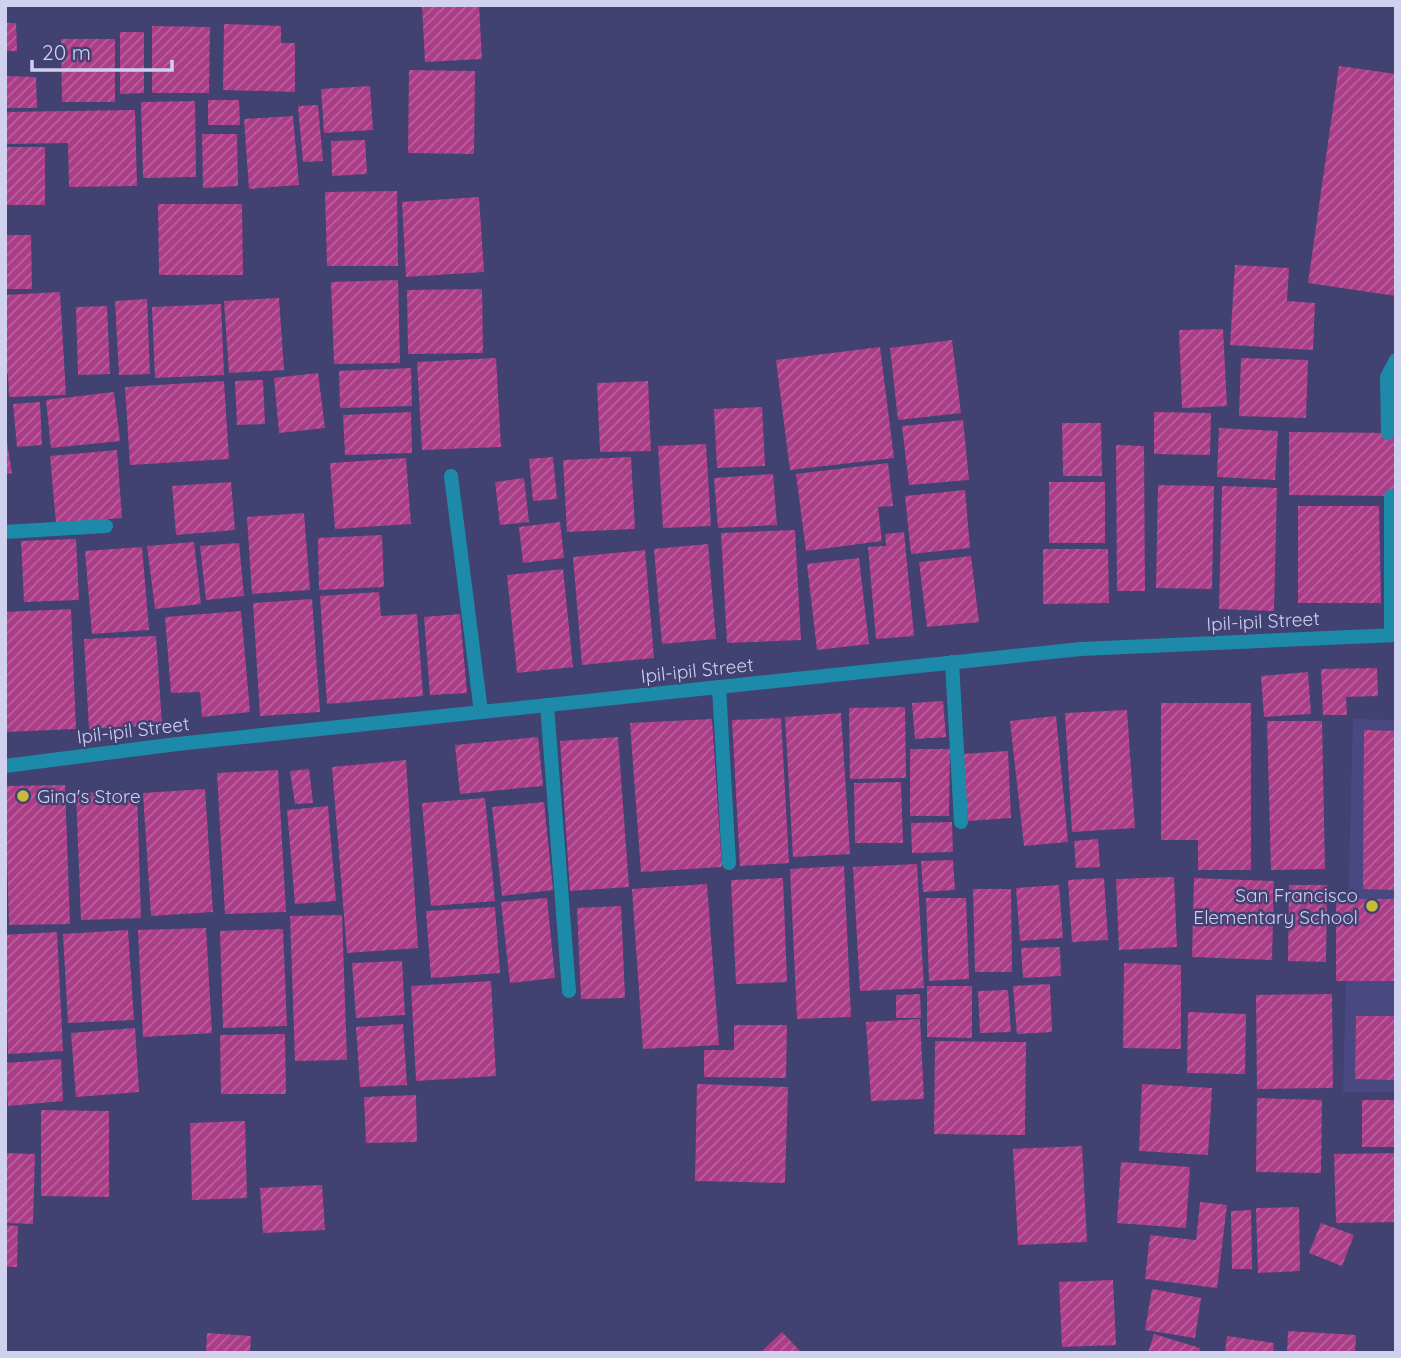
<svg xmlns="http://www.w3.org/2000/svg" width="1401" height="1358" font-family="Quicksand,sans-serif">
<defs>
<pattern id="building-hatch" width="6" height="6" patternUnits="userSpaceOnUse" patternTransform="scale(1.75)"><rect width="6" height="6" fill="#ab3d87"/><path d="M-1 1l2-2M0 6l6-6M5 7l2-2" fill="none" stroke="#b9619e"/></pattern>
</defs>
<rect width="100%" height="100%" fill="#414172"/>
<!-- built -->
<path fill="#494880" d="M1353,719L1396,720V1092H1343Z"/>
<!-- building -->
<path fill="url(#building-hatch)" d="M422,5H479L482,59L425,62Z
M5,23H16L17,51H5Z
M224,24L281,26V43H295V92L223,90Z
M152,26L210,27L209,93H152Z
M120,32H144V93L120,94Z
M61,39H115V102H62Z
M1339,66L1396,74V296L1308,283Z
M409,70L475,71L474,154L408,153Z
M5,76L36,77L37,108H5Z
M370,86L373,130L324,133L321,89Z
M208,100H239L240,125H208Z
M195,101L196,177L143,178L141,102Z
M318,105L323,161L303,162L298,106Z
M135,110L137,186L69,187L68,143L5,144V112Z
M293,116L299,185L249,189L244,119Z
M202,134H237L238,186L203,188Z
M365,140L367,174L332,176L331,141Z
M5,147H45V205H5Z
M397,191L398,266H327L325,192Z
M479,197L484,272L406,277L402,202Z
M158,204H242L243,275H159Z
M5,235H31L32,289H5Z
M1235,265L1289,268L1287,301L1315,303L1313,350L1230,345Z
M398,280L400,363L334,364L331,282Z
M482,289L483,353L408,354L407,290Z
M60,292L66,395L9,397L8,374H5V295Z
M279,298L284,370L229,373L224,301Z
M147,299L150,374L119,375L115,301Z
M221,304L224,375L155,378L152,307Z
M107,306L110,374L78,375L76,307Z
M1223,329L1227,406L1182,408L1179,330Z
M952,340L961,413L898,420L890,348Z
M880,347L894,458L790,470L776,360Z
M496,358L501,447L422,450L417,362Z
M1241,358L1308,360L1306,418L1239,416Z
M411,368L412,406L340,408L339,371Z
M318,373L325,428L279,433L274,378Z
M263,380L265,424L237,425L235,381Z
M224,381L229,459L130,465L125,387Z
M648,381L651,451L600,452L597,383Z
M114,392L120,441L51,448L46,400Z
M40,402L42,445L17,447L13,404Z
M762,407L765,466L717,468L714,409Z
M411,412L412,453L345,455L343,415Z
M1154,412L1211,413L1210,455L1154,454Z
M963,420L969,480L909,485L902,426Z
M1062,423H1101L1102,476H1063Z
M1219,428L1278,431L1275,480L1217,477Z
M5,431L12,473L5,474Z
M1289,432L1396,433V496L1289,495Z
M706,444L711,526L663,528L658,446Z
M1116,445L1144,446L1145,591H1117Z
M117,450L122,518L56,523L50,456Z
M553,457L557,499L533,501L529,459Z
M631,457L635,529L567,532L563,460Z
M406,458L411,524L335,529L330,463Z
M888,463L893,506L878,507L882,541L806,551L796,474Z
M773,474L777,525L718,528L714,478Z
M524,478L529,522L500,525L495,482Z
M231,482L235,530L176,535L172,486Z
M1049,482H1105V543H1049Z
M1158,485L1214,486L1212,589L1156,588Z
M1222,486L1277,488L1274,611L1219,609Z
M965,490L970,548L911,554L905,496Z
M1298,506H1379L1381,603H1298Z
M304,513L310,590L252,594L247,517Z
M560,522L564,558L523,563L519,527Z
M795,530L801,640L727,643L721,533Z
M904,532L914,636L876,639L868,547L886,546L885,534Z
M382,535L384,587L319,590L318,538Z
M76,539L79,600L24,602L21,541Z
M194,542L201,604L155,609L147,546Z
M239,543L244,596L206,600L200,546Z
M708,544L716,639L662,644L654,549Z
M142,547L149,630L92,634L85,551Z
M1043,549H1108L1109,603L1043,604Z
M645,550L654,658L582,665L573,557Z
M971,556L979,622L927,627L919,562Z
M859,558L869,644L817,650L807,564Z
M563,569L573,667L517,673L507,575Z
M379,592L381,616L417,614L423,696L327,704L320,596Z
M312,599L320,712L260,716L253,603Z
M71,609L76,729L5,732V612Z
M241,611L250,712L202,717L200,692L171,693L165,617Z
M460,614L467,693L430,695L424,617Z
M156,636L162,725L89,729L84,639Z
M1377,668L1378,696L1346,697L1347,715H1323L1321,669Z
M1308,672L1311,714L1264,717L1261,676Z
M943,701L946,737L915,739L912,703Z
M1161,703H1251V870H1198V840H1161Z
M905,707L906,778L850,779L849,708Z
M1127,710L1135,828L1072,832L1065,713Z
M841,713L850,854L793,857L785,717Z
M1056,716L1068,842L1024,846L1010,721Z
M781,718L789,863L740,866L732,720Z
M712,719L722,867L641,872L630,723Z
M1267,721H1322L1325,869L1271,870Z
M1364,730L1396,731V890L1363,889Z
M538,737L543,786L460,794L455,745Z
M618,737L629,887L570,891L560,741Z
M910,749H950L949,816H910Z
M1008,751L1011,818L968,821L963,754Z
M406,760L418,948L347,953L332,767Z
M309,769L313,803L295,804L290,771Z
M278,770L286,912L225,914L217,773Z
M901,782L903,843H855L854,783Z
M65,785L70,924L9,925L5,786Z
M205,789L213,912L151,916L143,793Z
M137,791L141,918L81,920L76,793Z
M485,798L495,901L431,906L422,803Z
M544,802L553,890L502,896L492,807Z
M328,806L336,901L295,904L287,810Z
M952,822L953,852L912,853L911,823Z
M1098,839L1100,867L1076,868L1074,841Z
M953,860L955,890L923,892L921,861Z
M917,864L924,988L860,991L853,867Z
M844,866L851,1017L797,1019L790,869Z
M1174,877L1177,947L1119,950L1116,879Z
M783,878L787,982L736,984L731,880Z
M1104,878L1108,940L1072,942L1068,880Z
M1194,878L1274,881L1272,960L1192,957Z
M707,884L719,1045L643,1049L632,889Z
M1059,885L1063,938L1020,941L1016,888Z
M1289,885H1327L1326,962L1288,961Z
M973,889H1011L1012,972H975Z
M547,898L555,978L510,983L501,902Z
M926,898H966L969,979L929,981Z
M1336,899H1396V981H1336Z
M621,906L625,998L581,999L577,908Z
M495,907L500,973L431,978L426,911Z
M342,915L347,1060L295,1061L290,916Z
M206,928L212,1033L143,1037L138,930Z
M283,929L287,1026L223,1028L220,931Z
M128,930L134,1020L68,1023L63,934Z
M57,932L63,1051L8,1054L5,935Z
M1060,947L1061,976L1023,978L1021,948Z
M402,961L405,1015L356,1018L352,963Z
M1124,963L1181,965V1049L1123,1048Z
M491,981L496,1076L416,1081L411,986Z
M1050,984L1052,1032L1017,1034L1013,986Z
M927,986H972V1038L927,1037Z
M1008,990L1011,1032L980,1033L978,991Z
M920,994L921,1018H896V995Z
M1332,994L1333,1088L1257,1089L1256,995Z
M1188,1012L1246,1014L1245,1074L1187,1073Z
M1356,1016H1396V1080L1355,1079Z
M920,1019L924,1099L871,1101L866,1022Z
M403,1024L407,1085L360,1087L356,1027Z
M734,1025H787L786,1078L704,1077V1050H734Z
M135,1028L139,1092L76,1097L71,1033Z
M285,1034L286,1094H221L220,1035Z
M935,1041L1026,1042L1025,1135L934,1134Z
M61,1059L63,1101L8,1106L5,1063Z
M697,1084L788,1087L785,1183L695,1181Z
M1142,1084L1212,1088L1208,1155L1139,1151Z
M416,1095L417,1142L366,1143L364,1097Z
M1257,1098L1322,1100L1321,1173L1256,1172Z
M1362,1100H1396V1147H1362Z
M41,1110L109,1111V1197L41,1196Z
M245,1121L247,1198L192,1200L190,1123Z
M1082,1146L1087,1242L1018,1245L1013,1149Z
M5,1153L35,1154L33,1224L5,1223Z
M1396,1153V1222L1336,1223L1334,1154Z
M1121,1162L1190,1167L1186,1228L1117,1223Z
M322,1185L325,1230L263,1233L260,1188Z
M1200,1202L1227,1205L1217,1288L1145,1279L1150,1235L1196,1240Z
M1299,1207L1300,1271L1258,1273L1256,1208Z
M1251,1210L1252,1269H1232L1231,1211Z
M1321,1223L1354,1235L1342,1266L1309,1253Z
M5,1225L18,1226L17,1267H5Z
M1113,1280L1116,1345L1062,1347L1059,1282Z
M1152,1289L1201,1298L1195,1338L1145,1330Z
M1288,1331L1356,1335L1355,1353H1287Z
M782,1332L800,1351L798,1353H760Z
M207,1333L251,1336L250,1353H206Z
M1154,1334L1200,1348L1199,1353H1148Z
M1227,1336L1274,1343L1273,1353H1225Z"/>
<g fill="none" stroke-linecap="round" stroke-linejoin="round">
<!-- service -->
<path stroke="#1e8aa9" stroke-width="14" d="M1388,433L1387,377L1396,360
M1391,635V496"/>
<!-- minor -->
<path stroke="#1e8aa9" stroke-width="14" d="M451,476L481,712
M5,532L106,526
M952,662L961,822
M719,687L729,863
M547,705L569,991"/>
<!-- tertiary -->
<path stroke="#1e8aa9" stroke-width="14" d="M5,766L177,744L1081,649L1396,635"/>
</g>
<!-- markers -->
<g fill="#c9ba3a" stroke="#414172" stroke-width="2.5">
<circle cx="23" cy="796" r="7"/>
<circle cx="1372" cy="906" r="7"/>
</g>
<g text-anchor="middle" stroke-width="5" stroke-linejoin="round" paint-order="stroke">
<!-- street labels -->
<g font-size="19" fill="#cfd1ef" stroke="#414172">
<text transform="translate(1263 621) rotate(-3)" y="7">Ipil-ipil Street</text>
<text transform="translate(697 670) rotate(-6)" y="7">Ipil-ipil Street</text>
<text transform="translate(133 730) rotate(-7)" y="7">Ipil-ipil Street</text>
</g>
<!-- poi labels -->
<g font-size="19" fill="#cfd1ef" stroke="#414172" text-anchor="start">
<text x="37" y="803">Gina's Store</text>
<text x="1358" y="902" text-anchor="end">San Francisco<tspan x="1358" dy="22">Elementary School</tspan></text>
</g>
</g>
<!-- border -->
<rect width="1401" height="1358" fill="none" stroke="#cfd1ef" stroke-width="14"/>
<!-- scale -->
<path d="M32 60v10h140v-10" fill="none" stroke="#cfd1ef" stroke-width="3.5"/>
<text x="42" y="60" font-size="21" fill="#cfd1ef" stroke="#414172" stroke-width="5" paint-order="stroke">20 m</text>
</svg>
